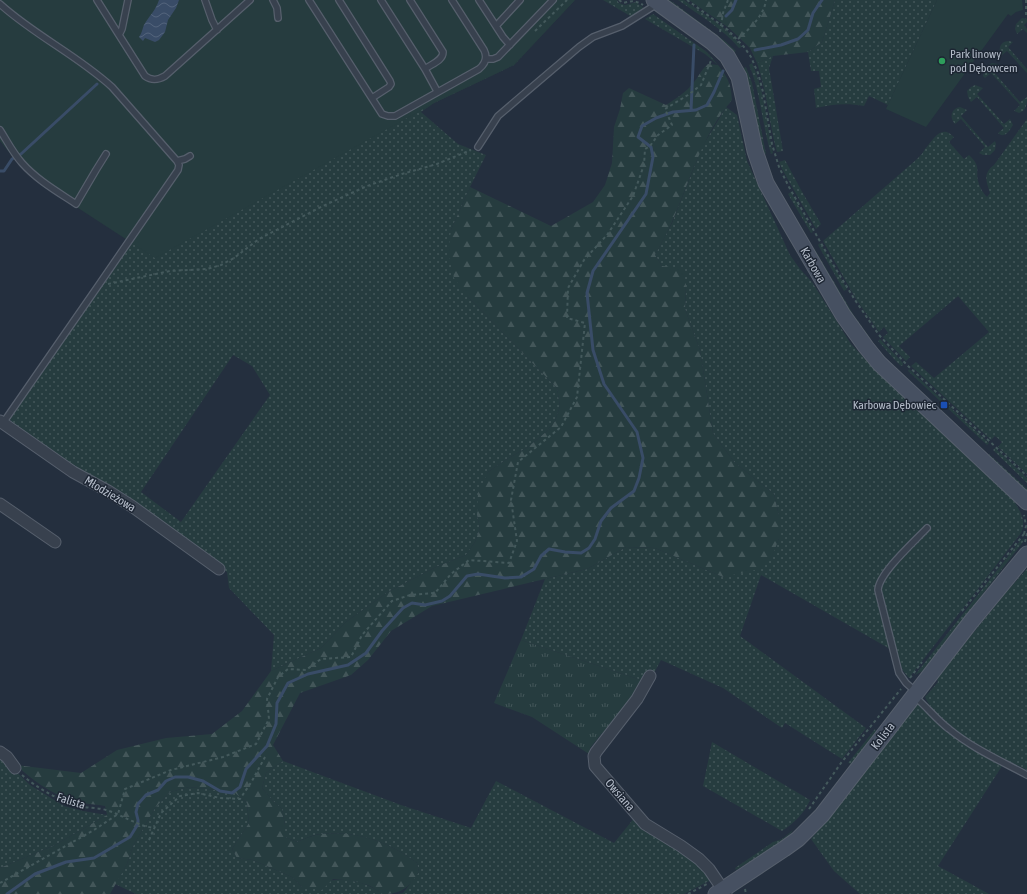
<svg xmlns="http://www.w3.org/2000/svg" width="1027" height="894" font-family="'Asap Condensed',sans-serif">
<defs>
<pattern id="grass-dots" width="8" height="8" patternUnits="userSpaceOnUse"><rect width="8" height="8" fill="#263c3f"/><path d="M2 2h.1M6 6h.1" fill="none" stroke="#435659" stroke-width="1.8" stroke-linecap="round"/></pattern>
<pattern id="forest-firs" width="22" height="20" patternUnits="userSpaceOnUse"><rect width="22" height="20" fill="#263c3f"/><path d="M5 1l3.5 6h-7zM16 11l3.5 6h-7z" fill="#435659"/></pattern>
<pattern id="park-tufts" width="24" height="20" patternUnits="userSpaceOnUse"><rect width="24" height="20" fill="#263c3f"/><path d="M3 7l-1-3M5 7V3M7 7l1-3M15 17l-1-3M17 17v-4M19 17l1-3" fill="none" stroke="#435659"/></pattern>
<pattern id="water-waves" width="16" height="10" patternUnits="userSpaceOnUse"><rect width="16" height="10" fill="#394c67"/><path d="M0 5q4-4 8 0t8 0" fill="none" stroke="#53647b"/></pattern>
</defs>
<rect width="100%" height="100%" fill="#242f3e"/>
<!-- grass -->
<path fill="url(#grass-dots)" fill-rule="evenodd" d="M575,0L514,65L434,103L421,112L458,144L486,155L470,187L451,230L468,297L557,388L560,406L555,421L546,432L528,447L507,459L488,472L477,515L480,528L475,542L466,555L436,567L388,592L346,622L321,648L271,671L274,635L229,588L227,572L135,504L88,475L10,424L11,420L9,418L131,242ZM233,355L252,366L270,395L181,522L141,492Z
M603,0H617L619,3L625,5L636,2L645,9L632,17Z
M664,0H669L674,3L725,41L736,51L732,53Z
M678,0H684C703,14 728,27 742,47L739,48C723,29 699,15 678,0Z
M835,0H937L888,105L869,96L864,106C848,103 832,104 816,108L814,89L821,87L819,71H811L808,52L822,42Z
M653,14L707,52L718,65L705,54L645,19Z
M1022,18L1027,19V22L1024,25L1027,29V33L1023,29L1017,34L1015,29L1016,24Z
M1009,41L1013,42L1008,47L1027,69V73L1007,51L1001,56C998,49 1000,41 1009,41Z
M773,56L769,68L783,151L777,152C769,123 767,92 757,63Z
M752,63C765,91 766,123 773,153L771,154C762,125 761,93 749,65Z
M992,63L998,64L992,70L1020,102L1027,97C1027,105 1026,111 1019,113L1014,111L1020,105L991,73L985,78L983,76L985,67Z
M746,67L752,83L766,154L763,153L742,69Z
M975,85L983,88L977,94L1004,124L1010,119L1013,125C1009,131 1005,139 998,133L1004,128L977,97L971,102L968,97L967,91L971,87Z
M726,107L737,115L747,161L790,255L800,269L812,282L851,344L880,375L1014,501C1020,511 1027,521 1021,533L909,678L903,671L897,653L761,575L740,636L866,728L842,759L785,723L782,728L723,688L661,660L653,675L644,681L521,640L545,579L587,569L626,547L655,548L723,577L772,556L779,538V516L774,494L734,462L713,433L700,350L685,309L686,285L662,266L655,255L672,223L702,147Z
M960,107L967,110L961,116L988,147L995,141L996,144L995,150L990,155H983L979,153L985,147L961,119L955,124C949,117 951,109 960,107Z
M1027,119V474L998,447L1002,442L995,436L991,440L911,366L916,362L934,378L989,332L958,296L899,346L910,357L906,361L883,337L888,333L884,327L879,332L856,299L823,241L917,159C920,156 923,153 925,149C933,140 941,123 954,137L949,142L964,159L969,155C983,168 974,171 979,184C980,188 984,194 987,197L990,193C986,181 983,173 994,165Z
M785,160L801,190L821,224L816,229L782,169L779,162Z
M791,192L813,232L811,233L788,194Z
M820,243L847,289L844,291L818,245Z
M814,248L853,314L870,338L867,340L813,251Z
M880,339L903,363V365L901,366L894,359L878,341Z
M909,369L989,443L987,445L908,371Z
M995,448L1027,478V483L993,450Z
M989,454L1027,489V495L987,457Z
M1024,538L1023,542L923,671L915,675L1020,541Z
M1027,569V770C997,756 970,743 945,721C936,713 930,708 925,697L938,682L937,678L1007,591Z
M916,704L920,705L947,732L1002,766L938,866L989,894H860L834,871L811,839L836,809Z
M875,729L878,734L852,764L848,763Z
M712,742L810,800C804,814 794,823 782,831L703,786Z
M0,756L30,785L64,806L83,811L107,815L55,845L0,868Z
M283,761L401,805L471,828L496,781L614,843L635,817C658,834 697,856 711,880L684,894H398L403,893L419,872L417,863C390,842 355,830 320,834C312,835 304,839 297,842L285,837V825L282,809L273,801L262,788L266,773Z
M189,787L234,792L247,803L249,823L232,849L237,858L253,860L292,877L302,887C327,881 343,875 369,886C375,888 379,893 385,894H136L115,884L127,864L133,846L155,808L170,792Z
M793,830C788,841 749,862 736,870L735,868L773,842L782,839Z"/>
<!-- forest -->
<path fill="url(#forest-firs)" d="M689,0H835L822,42L808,52L773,56L757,63L750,48L729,28Z
M708,64L718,65C728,78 731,83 732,100C702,135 690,181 672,222C667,233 661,244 655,255L662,266L682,268L686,285L685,309L700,350L713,433L734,462L774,494L779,516V538L772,557L755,570L723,577L655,548L626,547L587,569L432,606L391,631L368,660L351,675L300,693L273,745L283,761L266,773L262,788L273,801L282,809L285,825V837L297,842C304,839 313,835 321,834C355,830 390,842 417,863L419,872C410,886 403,894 383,894C378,892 374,888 370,886C358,881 345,880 333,879L322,890L302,887L292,877L253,860L237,858L232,849L249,823L247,803L234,792L189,787L170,792L155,808L133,846L127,864L110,894H0V868L55,845L107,815L105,806C94,804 81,804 71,800C50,793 32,780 16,765L81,773L117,750L166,738L212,734L242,711L271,671L321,648L346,622L388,592L436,567L466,555L475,542L480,528L477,515L478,493L488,472L507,459L528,447L546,432L555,421L560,406L557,388L468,297L454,278L448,253L451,230L470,187L551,226L593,202L605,185L612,163L614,127L620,109L623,93L629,88L666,105C675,99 687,92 694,82C700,75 700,71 708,64Z"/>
<!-- park -->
<path fill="url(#park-tufts)" d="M521,640L644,681L607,736L602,733L590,748L593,752L592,756L532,717L494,703Z"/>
<!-- pitch -->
<path fill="#263c3f" d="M0,0H575L514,65L434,103L155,258L38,182L20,166L0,141Z
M937,0H1022L1023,10L1016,12L1011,16L1008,14L926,127L886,109Z"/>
<!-- water -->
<path fill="url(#water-waves)" d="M159,0H179L176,8L168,20L165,32L159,40L155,42L145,38L143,41L139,37C142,33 142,30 144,25C149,16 156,10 159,0Z"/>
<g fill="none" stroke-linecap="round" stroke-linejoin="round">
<!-- stream -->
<path stroke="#394c67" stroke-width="3" d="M726,16L732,10L736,0
M755,50L781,45L798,39L808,30L813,13L822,0
M691,110L694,45
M0,171H4L12,159L21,154L97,84
M7,894L35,874L66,862L94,858L130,837L138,824V820L136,812L138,804L146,795L158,790L166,781L175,777H188L203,781L220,791L232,793L240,787L246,769L267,746L276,724L277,703L288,683L308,674L348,665L366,653L382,631L403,608L412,603L425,605L442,601L450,596L467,576L478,574L505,578L521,577L534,569L541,556L549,549L565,552L581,553L589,548L595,539L601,521L611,508L634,491L639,478L643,458L637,432L604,384L593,350L587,293L593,271L646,194L653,157L651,147L638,137L642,126L656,118L673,112L696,110L707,105L714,92L723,71"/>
<defs>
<path id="lane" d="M97,0L119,35
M128,0L122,29L119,35L145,76C152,81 158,80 165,76L250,0
M205,0L212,20L217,30
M273,0L277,8L278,18
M309,0L382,114L388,116H395L479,69C485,64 488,58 484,50L452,0
M339,0L390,81L391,84L389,87L372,98
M381,0L425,69L437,91
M410,0L443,52C443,61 431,64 425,69
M479,0L503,37L510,45
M0,4C34,35 77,55 112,87L177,161L179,165L178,170L98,286L3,423
M496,26L520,0
M486,59H493L498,57L553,0
M0,130C7,141 13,153 22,163C37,180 58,192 76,204L96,170L106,154
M478,147L498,116L579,47L593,37L622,26L657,4
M177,161L185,159L190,156
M915,691L906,683L899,673L878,590C879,573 914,542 927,528
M915,697C927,707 937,720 949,729C972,748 1001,761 1027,775"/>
<path id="street" d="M0,421L73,472L108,491L133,507L219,569
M0,504L55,542
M650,676L637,699L596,752L594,756L595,766L645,824L681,846L699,859L709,869L726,894
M0,752L7,757L15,768"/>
<path id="secondary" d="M654,0L712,42L727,56L739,77L755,151L766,183L843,315L866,347L879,363L1027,502
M716,894L784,849L798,839L822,815L970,623L1027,554"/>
</defs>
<!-- lane casing -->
<use href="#lane" stroke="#565f6c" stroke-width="8"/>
<!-- street casing -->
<use href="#street" stroke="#565f6c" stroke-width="13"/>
<!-- secondary casing -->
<use href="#secondary" stroke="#565f6c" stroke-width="17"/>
<!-- path -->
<path stroke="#44595c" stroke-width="2" stroke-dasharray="3 3" stroke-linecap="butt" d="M619,0L623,3C632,1 635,0 643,5
M687,0L728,30L744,47L751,57L758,73L763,92L772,144L779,167L789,187L834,266L855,300L879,335L907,365L1027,476
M1026,15V0
M535,31L567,0
M720,32L723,13L728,0
M738,39C749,29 764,16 766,0
M108,284L170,271L207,269L221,265L234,258L259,239L323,206L367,186L402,174L437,164L471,150
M1024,534L1026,526L1024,515
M1025,542L1027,533
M962,611L1024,534L1027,535
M910,678L922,662
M22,775C40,790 61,802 84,807C91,808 99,808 106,810C117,813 126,819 137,823C142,826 149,827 154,828
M809,809L841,763L901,689
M149,840L161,813L180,796L198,793L220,798L240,799L252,781L265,757
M0,883L94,830L118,814L125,789L171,770L223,757L256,744L269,719L267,699L278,677L288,669L306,670L321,659L351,657L362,635L392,601L410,595L435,593L451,574L469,560L509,563L517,541L511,500L518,462L561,427L577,397L585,323L567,318L568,288L584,260L607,235L633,196L644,165L645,149L650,146L658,135L672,125L665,109L688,95L701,85L712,58
M745,889L746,894
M688,894L707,884"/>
<!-- lane -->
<use href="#lane" stroke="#38414e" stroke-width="5.5"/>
<!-- street -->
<use href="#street" stroke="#38414e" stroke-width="11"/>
<!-- secondary -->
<use href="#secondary" stroke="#465061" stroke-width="15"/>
</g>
<!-- markers -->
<circle fill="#2e9e5b" stroke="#1d2633" stroke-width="1.5" cx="942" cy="61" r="4"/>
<rect fill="#1a4fb4" stroke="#1d2633" stroke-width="1.5" x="940" y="401" width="8" height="8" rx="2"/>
<g text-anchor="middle" stroke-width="3" stroke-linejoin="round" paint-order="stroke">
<!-- poi labels -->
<g font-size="12" fill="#b4bcc9" stroke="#1d2633" text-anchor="start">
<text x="950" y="58">Park linowy<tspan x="950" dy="14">pod Dębowcem</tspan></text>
<text x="936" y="409" text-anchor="end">Karbowa Dębowiec</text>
</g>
<!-- street labels -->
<g font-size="12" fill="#b4bcc9" stroke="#1d2633">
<text transform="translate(813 265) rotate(60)" y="4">Karbowa</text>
<text transform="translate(110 494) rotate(31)" y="4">Młodzieżowa</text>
<text transform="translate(883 736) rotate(-52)" y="4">Kolista</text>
<text transform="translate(620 795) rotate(49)" y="4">Owsiana</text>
<text transform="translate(71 801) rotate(18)" y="4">Falista</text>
</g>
</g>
</svg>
